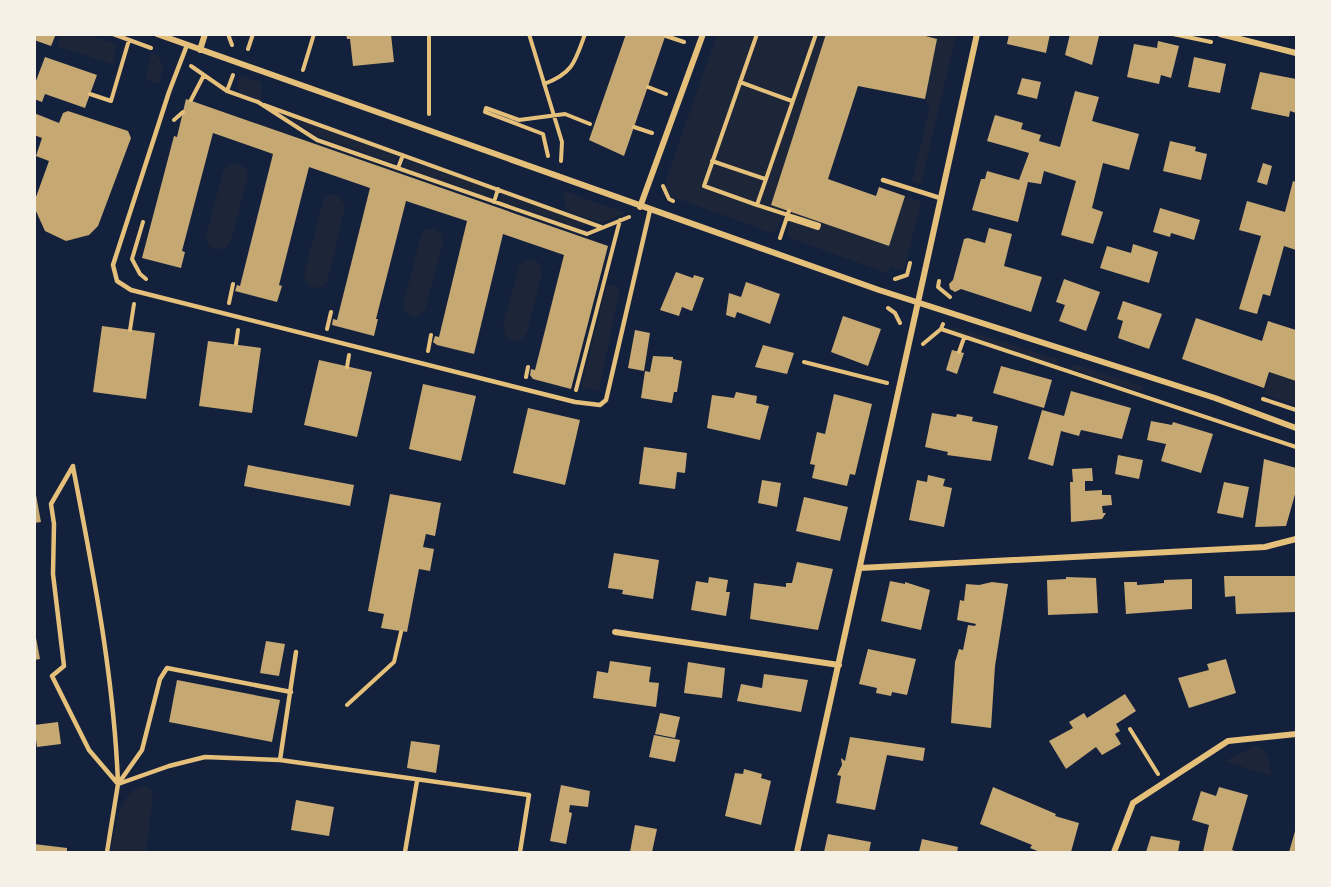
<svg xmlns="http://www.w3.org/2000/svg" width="1331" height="887" font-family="'Archivo Narrow',sans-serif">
<rect width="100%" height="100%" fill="#14213d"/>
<!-- green -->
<path fill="#1d2539" d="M62,34L88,35L117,44L113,64L57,46Z
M717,35H826L771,205L888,246L905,196L921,202L904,269L900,270L891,267L887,273L787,237L789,223L781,221L774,234L671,196L665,185L667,176Z
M918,35H956L921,184L912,182L930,107L925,99L937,39Z
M152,53C167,60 162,71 159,84L145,79Z
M239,75L261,82L262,101L238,92Z
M282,114L398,156L395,164L318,136Z
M405,159L493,190L491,198L403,167Z
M232,164C242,163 249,169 247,180L230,244L225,248L215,250L209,246L206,236L223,171Z
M564,191L625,213L601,223L565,210Z
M501,193L588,224L578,228L499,200Z
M328,195H339L345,206L328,279L324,286L314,288L307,285L304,275L323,201Z
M432,228L441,233L443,242L425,310L419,316L413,317L405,311L403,305L421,236L425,230Z
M533,259L539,263L542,273L527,332L521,340L514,341L506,336L503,326L519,266L523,261Z
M607,284L620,287L599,391L581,387Z
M951,326L1057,359L1059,366L951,332Z
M1074,364L1142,386L1143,392L1069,369Z
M1271,372L1296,381V405L1264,394Z
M1255,746C1270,748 1269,763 1271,776L1225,761Z
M141,786L148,787L153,793L146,852H111C116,828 116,798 141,786Z"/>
<!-- building -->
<path fill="#c6a872" d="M34,34H56L51,46L34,40Z
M346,34H391L394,62L353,66L350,39H347Z
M626,34H666L624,156L589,140Z
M826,34H918L937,39L925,99L858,86L828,179L876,196L879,187L905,196L889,246L771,205Z
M1009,34H1050L1046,53L1007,44Z
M1070,34L1099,36L1092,65L1065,55Z
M1158,41L1179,46L1171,78L1161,75L1159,84L1127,77L1134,44L1157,48Z
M45,57L97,75L85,108L45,94L42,102L34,99V86Z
M1194,57L1226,64L1220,93L1188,87Z
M1260,72L1296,79V113L1290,111L1289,117L1251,109Z
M1022,78L1041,82L1037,99L1017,94Z
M1075,91L1099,97L1092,121L1139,134L1129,170L1103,163L1092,208L1103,212L1093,244L1061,235L1076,181L1044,171L1041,184L1028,182L1018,222L972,210L981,179H985L987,171L1019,180L1029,153L987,141L995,115L1023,123L1021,129L1041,135L1039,141L1060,147Z
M186,99L608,246L571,389L533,379L530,375L531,369L535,370L564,255L503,234L474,354L437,345L433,342L435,336L439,337L467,221L406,201L376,319H378L374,336L332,325L333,319L337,320L370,188L309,167L279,285L282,286L277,302L235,291L237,285L240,286L273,154L213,133L182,251L185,252L181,268L142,258L174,136L177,137Z
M68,111L128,131L131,138L98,226L89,235L66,241L45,231L35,209L36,197L49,161L36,156L42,138L34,135V113L59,123L63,113Z
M1170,141L1196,147L1195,151L1207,154L1201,180L1163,171Z
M1263,163L1272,166L1267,185L1257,182Z
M1293,181L1296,182V250L1284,246L1270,296L1263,294L1257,314L1239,309L1261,236L1239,230L1247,201L1285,212Z
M1160,208L1200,220L1194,240L1171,233L1170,237L1153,232Z
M989,228L1012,234L1004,266L1042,277L1031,312L961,289L955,292L950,289L949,284L953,280L964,239L968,238L985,243Z
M1133,244L1158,252L1149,283L1100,268L1107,246L1131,253Z
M676,272L693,278L694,275L704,278L692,311L682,307L679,316L660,310Z
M1064,279L1100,292L1086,331L1059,321L1065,305L1056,302Z
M746,282L780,294L770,324L737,312L735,318L726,315L729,293L741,297Z
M1123,301L1162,314L1149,349L1118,338L1123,321L1117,319Z
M843,316L881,329L868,366L831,352Z
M1196,318L1262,341L1268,321L1296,330V381L1269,372L1264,388L1182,359Z
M102,326L155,333L146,399L93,392Z
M635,330L650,333L644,371L628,368Z
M208,341L261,348L252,413L199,406Z
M763,345L794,353L787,374L755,367Z
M952,350L964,353L957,374L946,370Z
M653,356L673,357V359L682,361L677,392H674L672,403L641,398L645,371L650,372Z
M319,360L372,372L357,437L304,425Z
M1001,366L1052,380L1044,408L993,393Z
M423,384L476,396L461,461L409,449Z
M1071,391L1131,408L1122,439L1081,430L1079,436L1061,431L1053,466L1028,459L1042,410L1064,416Z
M736,392L757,396L756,403L769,406L760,440L707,428L712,395L734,398Z
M834,394L872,404L855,475L850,474L847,486L812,478L815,465L810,464L817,432L825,434Z
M528,408L580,420L565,485L513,473Z
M932,413L956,417L957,414L973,417L972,421L998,426L991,461L947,455L948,452L925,447Z
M1151,421L1172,425L1173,422L1213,434L1201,473L1161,461L1166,444L1147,440Z
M644,447L687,453L685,473L677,472L675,489L639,484Z
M1118,455L1143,460L1139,479L1115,474Z
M1264,459L1296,468V491L1286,526L1255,527Z
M248,465L354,485L350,506L244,486Z
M1092,468L1093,481H1085V491L1102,490V495H1111L1112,505L1102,506L1103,513H1106L1102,519L1071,522L1070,482H1073L1072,469Z
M928,475L945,479L943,486L952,488L944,527L909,520L917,480L927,482Z
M762,480L781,483L777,507L758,503Z
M1224,482L1249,487L1243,518L1217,513Z
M34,484L41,522L34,523Z
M390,494L441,503L435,536L426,534L423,547L434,549L430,571L419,569L407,632L381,628L384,614L368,611Z
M804,497L848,507L840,541L796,531Z
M614,553L659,560L653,599L622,594L623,590L608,588Z
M797,562L833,569L818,630L750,619L754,583L786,587V583H792Z
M1224,576H1296V612L1236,614L1235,596L1225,597Z
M709,577L728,580L726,592H730L726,616L691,610L696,581L708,583Z
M1066,577L1096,578L1098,613L1048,615L1047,580L1066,579Z
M1192,579V609L1126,614L1124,582H1137V585L1164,583V580Z
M890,581L905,584V582L930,590L921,630L881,621Z
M992,582L1008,584L995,666L991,728L951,723L955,662L959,649L963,650L968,625L975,626L976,624L957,620L960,600L964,601L966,584L979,585Z
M34,627L40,659L34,660Z
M266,641L285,644L279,676L260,673Z
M868,649L916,659L907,695L892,692L891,696L876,693L877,688L859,684Z
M1226,659L1236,693L1189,708L1178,678L1209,670L1207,664Z
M610,661L651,667L649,682L659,683L656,707L593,698L597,671L608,673Z
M688,662L725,668L722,698L684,693Z
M764,674L808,680L801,712L737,701L741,684L762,688Z
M177,680L280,700L272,742L169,722Z
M1125,694L1136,711L1116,724L1120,731L1115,734L1121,744L1102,755L1096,747L1066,769L1049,741L1073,728L1069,722L1084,713L1087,718Z
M660,713L680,717L675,738L655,734Z
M58,722L61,744L37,747L34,725Z
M654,735L680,740L675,762L649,757Z
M850,737L925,748L923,761L887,755L875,810L836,803L841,776L837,775L842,765L841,758L845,761Z
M411,741L440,745L436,773L407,768Z
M744,769L762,774L761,778L771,781L761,825L725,816L735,773L743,774Z
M561,785L590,791L588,807L570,805L569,812L572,813L566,844L550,841Z
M993,787L1056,814L1055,816L1079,823L1071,852H1040L1030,848L1032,845L980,824Z
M1219,787L1248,795L1232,850L1238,852H1203L1209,825L1192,820L1201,791L1216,796Z
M296,800L334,807L329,836L291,830Z
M635,825L657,829L652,852H630Z
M1296,828V852H1289Z
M828,834L871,842L869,852H824Z
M1151,836L1180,841L1178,852H1146Z
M922,839L958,847L957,852H919Z
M34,844L67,848V852H34Z"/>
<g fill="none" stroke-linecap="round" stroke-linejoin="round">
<!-- path -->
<path stroke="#e5c07b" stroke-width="4" d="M113,34L151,48
M228,34L232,45
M529,34L562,142L561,161
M757,34L704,186L757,205L816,34
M1173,34L1211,42
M666,36L684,42
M248,49L253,34
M191,66L227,91L258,102L317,140L587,234L629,217
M303,70L314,34
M740,82L792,101
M544,84C573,73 575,62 585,34
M648,87L666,94
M227,91L233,75
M90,94L111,101L129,40
M191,100L204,75
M264,105L601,227
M429,114V34
M174,120L183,112
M634,127L652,133
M548,156L543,134L485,112L486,108L519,120L565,114L590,124
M712,161L765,179
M398,168L403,155
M663,186L669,199L673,201
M494,202L498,189
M757,205L819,225L818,228L787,218
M143,222L132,259L140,274L146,279
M780,238L789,211
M895,279L907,275L910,263
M939,281L938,287L950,297
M229,303L233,284
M888,308L895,313L900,323
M327,329L331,312
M941,329L1296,447
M130,330L134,304
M236,344L238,330
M923,344L941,329L943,324
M428,351L431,335
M959,352L964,338
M804,362L887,383
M347,367L349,355
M526,377L528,367
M576,390L620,220
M1263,399L1296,410
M347,705L394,662L401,632
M1130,729L1158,774"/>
<!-- service -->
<path stroke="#e5c07b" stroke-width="4.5" d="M187,45L169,92L113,265L117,281L131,290L575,402L600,405L606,400L650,210
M883,180L940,198
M73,466L51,504L54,524L53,574L64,666L52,676L89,750L118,784
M73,467C93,571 114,677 118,784
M280,760L296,652
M118,784L142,750L160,679L167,668L291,692
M107,852L118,784L169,766L205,757L280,760L529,795L520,852
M405,852L417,781"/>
<!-- minor -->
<path stroke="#e5c07b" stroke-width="6" d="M157,34L879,290L1215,398L1296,428
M1220,34L1296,53
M200,50L205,34
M640,207L703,34
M860,568L1265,547L1296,539
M615,632L839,665
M797,852L977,34
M1114,852L1133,803L1228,741L1296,734"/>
</g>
<!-- border -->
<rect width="1331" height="887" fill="none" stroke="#f6f1e7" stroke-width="72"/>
</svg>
